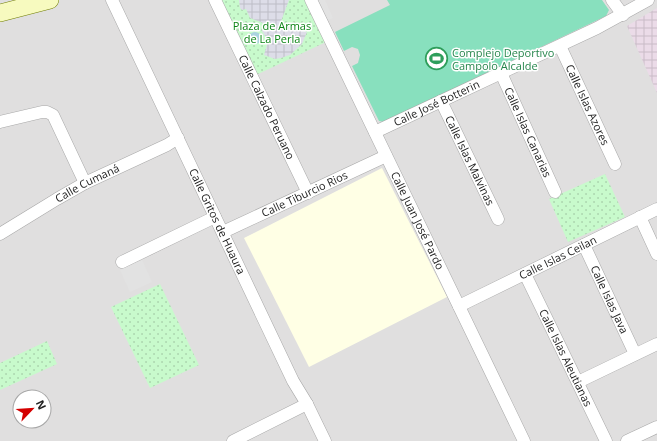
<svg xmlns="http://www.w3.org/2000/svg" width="657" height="441" font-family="'Open Sans',sans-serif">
<defs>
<pattern id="industrial-grid" width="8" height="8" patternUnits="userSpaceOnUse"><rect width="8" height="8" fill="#ebdbe8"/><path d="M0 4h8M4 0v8" fill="none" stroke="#c9bcc7"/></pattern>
<pattern id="park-dots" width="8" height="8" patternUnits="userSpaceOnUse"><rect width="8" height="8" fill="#c8facc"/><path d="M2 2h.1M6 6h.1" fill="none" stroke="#acd6af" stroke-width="1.8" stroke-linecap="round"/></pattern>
<pattern id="plaza-grid" width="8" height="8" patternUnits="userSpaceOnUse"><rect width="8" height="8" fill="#dddde8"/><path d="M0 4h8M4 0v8" fill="none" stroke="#bdbdc7"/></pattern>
</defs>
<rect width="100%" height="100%" fill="#f2efe9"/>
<!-- residential -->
<path fill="#e0dfdf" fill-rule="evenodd" d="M0,0H657V441H0ZM20,397H44V421H20Z"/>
<!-- industrial -->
<path fill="url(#industrial-grid)" d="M657,8V93L627,26Z"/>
<!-- education -->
<path fill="#ffffe5" d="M382,168L447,297L309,367L244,238Z"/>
<!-- park -->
<path fill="url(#park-dots)" d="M220,0H305L326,42L256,75Z
M605,174L625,217L568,242L549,199Z
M160,284L199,365L150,388L111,307Z
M47,341L57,364L0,390V363Z"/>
<!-- pitch -->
<path fill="#88e0be" d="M387,0H602L609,10L606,16L384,122L379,121L352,66L358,63L360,55L358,49L352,47L344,51L335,32L390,5Z"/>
<!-- parking -->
<path fill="#e2e2e2" d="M316,0H325L333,18L326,21Z
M142,260L152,282L130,292L120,270Z"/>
<!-- plaza -->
<path fill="url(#plaza-grid)" d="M239,0H289L280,24L307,32L302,44L290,55L281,58L275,59L264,55L268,41L262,31L263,23L250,18L246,9L242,10L240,8Z"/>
<!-- water -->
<path fill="#aad3df" d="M249 38a6 6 0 1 1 12 0a6 6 0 1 1-12 0Z"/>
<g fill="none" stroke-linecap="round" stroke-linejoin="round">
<defs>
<g id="minor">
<path id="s1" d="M112,0L293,381L307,404L325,441"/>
<path id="s2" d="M215,0L308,193"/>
<path id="s3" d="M311,0L524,441"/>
<path d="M612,0L623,15"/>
<path id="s4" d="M560,46L615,164"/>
<path id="s5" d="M501,73L555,192"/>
<path id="s6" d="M441,101L498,219"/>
<path d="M0,122L42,112H47L53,115L85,183"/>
<path id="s7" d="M375,132L597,28L648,0"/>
<path d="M640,217L657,254"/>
<path id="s8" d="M223,232L386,156"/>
<path id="s9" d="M0,234L57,199L85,183L167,145L178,138"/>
<path id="s10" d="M584,245L635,354"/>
<path d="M122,262L215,217"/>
<path id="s11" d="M525,274L606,441"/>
<path id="s12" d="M459,306L657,209"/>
<path d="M578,382L657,344"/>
<path d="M233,441L307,404"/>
<path d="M627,441L657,427"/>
</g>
<path id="secondary" d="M0,13L50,0"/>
</defs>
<!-- minor casing -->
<use href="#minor" stroke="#a9a9a9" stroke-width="13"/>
<!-- secondary casing -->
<use href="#secondary" stroke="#707d05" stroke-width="18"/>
<!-- minor -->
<use href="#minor" stroke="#fff" stroke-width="12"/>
<!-- secondary -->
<use href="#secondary" stroke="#f7fabf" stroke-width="17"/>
</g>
<!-- icons -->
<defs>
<symbol id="stadium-ring" viewBox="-11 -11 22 22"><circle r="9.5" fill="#fff" stroke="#2e9e5b" stroke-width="1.5"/><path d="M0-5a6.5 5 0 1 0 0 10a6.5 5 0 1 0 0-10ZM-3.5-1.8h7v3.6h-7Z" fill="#2e9e5b"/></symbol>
</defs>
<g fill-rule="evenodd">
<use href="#stadium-ring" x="424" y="46" width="25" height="25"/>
</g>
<g text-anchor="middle" stroke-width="3" stroke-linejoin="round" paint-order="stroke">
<!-- park labels -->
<g font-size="11" fill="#0c8416" stroke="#fff">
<text x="272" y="30">Plaza de Armas<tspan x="272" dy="13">de La Perla</tspan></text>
</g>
<!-- leisure labels -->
<g font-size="11" fill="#27864d" stroke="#fff" text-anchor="start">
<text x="452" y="57">Complejo Deportivo<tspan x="452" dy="13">Campolo Alcalde</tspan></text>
</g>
<!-- street labels -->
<g font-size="11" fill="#222" stroke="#fff">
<text dy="4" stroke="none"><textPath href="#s7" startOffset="68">Calle José Botterin</textPath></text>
<text dy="4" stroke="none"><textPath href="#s4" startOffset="65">Calle Islas Azores</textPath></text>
<text dy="4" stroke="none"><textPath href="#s2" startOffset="119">Calle Calzado Peruano</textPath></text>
<text dy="4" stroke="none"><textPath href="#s5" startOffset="65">Calle Islas Canarias</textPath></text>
<text dy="4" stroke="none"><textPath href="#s6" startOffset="66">Calle Islas Malvinas</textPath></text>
<text dy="4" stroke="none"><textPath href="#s9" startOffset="101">Calle Cumaná</textPath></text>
<text dy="4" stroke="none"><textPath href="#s8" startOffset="90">Calle Tiburcio Rios</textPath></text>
<text dy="4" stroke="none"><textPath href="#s1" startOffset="245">Calle Gritos de Huaura</textPath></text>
<text dy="4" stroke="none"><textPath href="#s3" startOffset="245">Calle Juan José Pardo</textPath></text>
<text dy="4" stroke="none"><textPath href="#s12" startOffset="110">Calle Islas Ceilan</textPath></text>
<text dy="4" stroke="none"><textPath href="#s10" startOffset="60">Calle Islas Java</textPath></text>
<text dy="4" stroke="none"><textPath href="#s11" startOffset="93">Calle Islas Aleutianas</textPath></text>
</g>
</g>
<!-- north arrow -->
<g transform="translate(32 409) rotate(65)"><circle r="19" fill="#ffffff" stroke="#a7a7a7"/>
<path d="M0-3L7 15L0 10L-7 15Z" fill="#d40000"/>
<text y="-6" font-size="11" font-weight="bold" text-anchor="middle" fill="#222222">N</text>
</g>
</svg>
